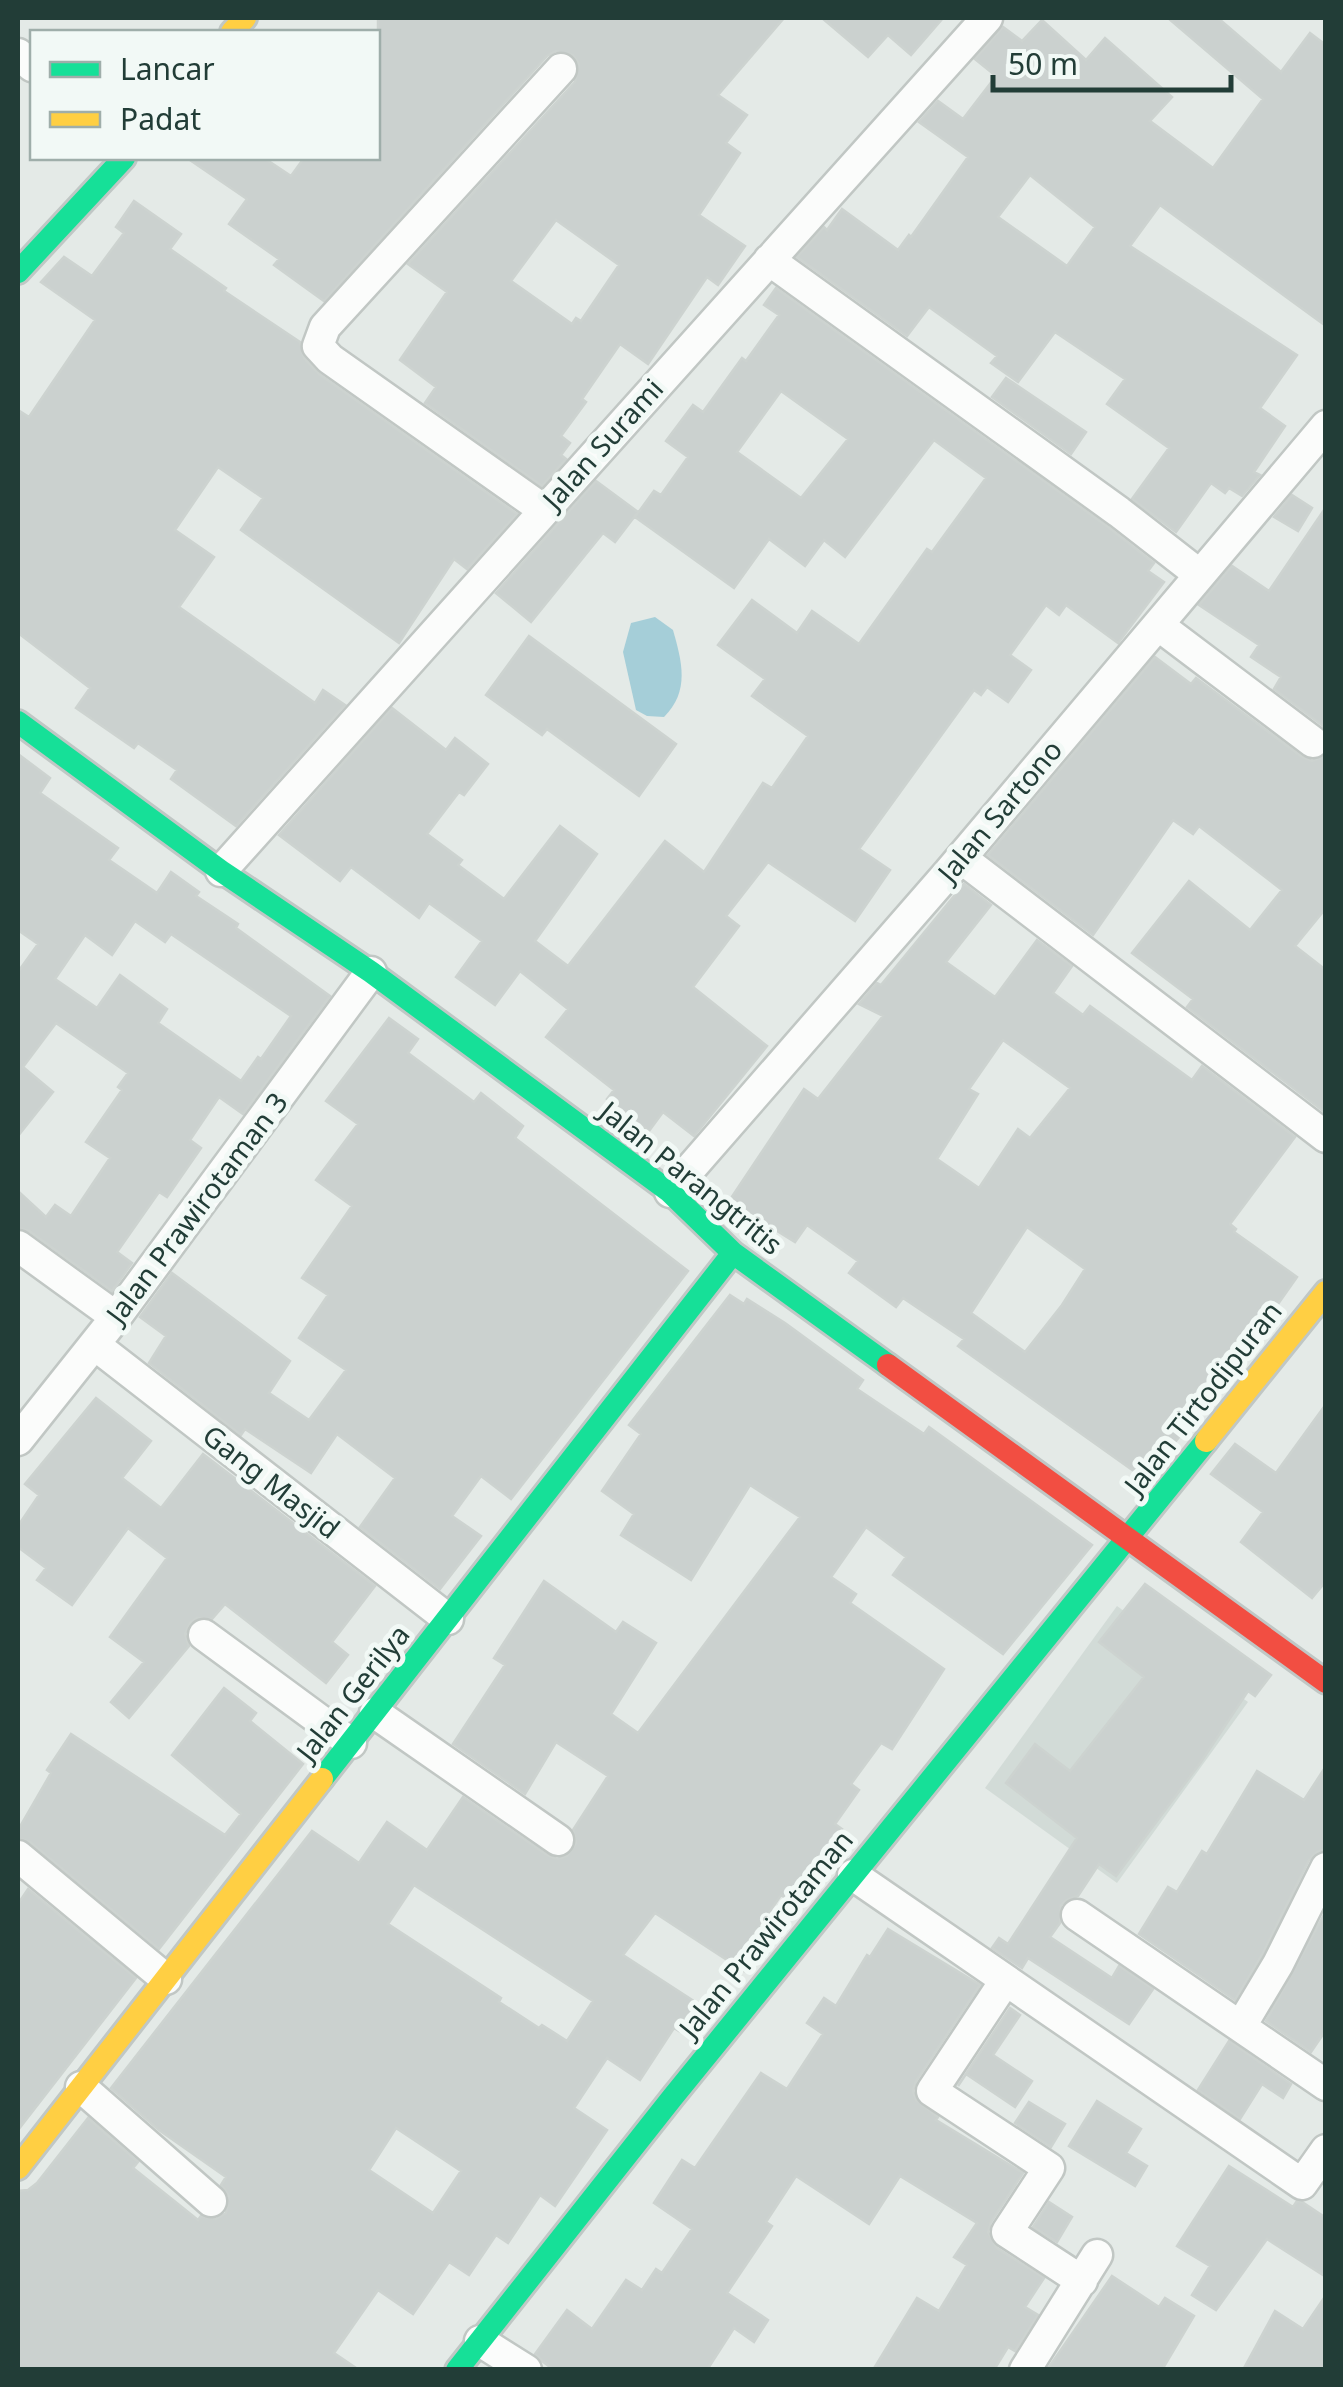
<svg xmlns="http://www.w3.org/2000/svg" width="1343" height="2387" font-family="'Noto Sans',sans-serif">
<rect width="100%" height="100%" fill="#e4eae7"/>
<!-- built -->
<path fill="#d2dbd7" d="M1117,1606L1248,1702L1117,1883L985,1788Z"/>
<!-- water -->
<path fill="#a5ced8" d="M655,617L673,630C682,662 690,691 664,717L647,716L636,710L623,652L631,623Z"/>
<!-- building -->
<path fill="#cbd1cf" stroke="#cdd3d0" stroke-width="2.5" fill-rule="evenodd" d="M378,18H784L718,95L747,115L726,143L740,153L699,215L745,246L718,285L707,277L648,364L620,344L582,399L586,402L561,436L570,443L561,455L566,459L542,486L425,403L436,387L400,360L447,292L408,264L575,82L579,64L573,55L556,51L547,56L324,301L274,265L279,259L229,224L247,199L187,158H264L291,176L304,158H378ZM556,220L619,265L581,321L576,318L572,324L511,281Z
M822,18H943L911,55L888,35L868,57Z
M1168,18H1218L1281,72L1310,33L1326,45V326L1160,205L1130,246L1297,355L1260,408L1285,426L1254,472L1260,475L1242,496L1229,488L1225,493L1211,483L1176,532L1132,499L1169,448L1107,404L1125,379L1055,332L1018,382L991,363L997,356L929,307L907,336L797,257L824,227L827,230L842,209L898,250L909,235L911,237L968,157L919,122L938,101L963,119L996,76L975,59L1003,27L1022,41L1042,20L1086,60L1105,38L1172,97L1150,121L1213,168L1263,99ZM1030,175L1095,227L1067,266L998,217Z
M134,201L181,234L170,249L226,288L224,291L300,342L304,358L319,374L517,514L467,569L454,559L399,643L241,530L263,498L218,467L175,530L214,557L179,607L315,703L323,690L345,705L236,826L171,779L177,770L138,743L134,748L76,708L90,688L18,633V410L29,417L95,320L41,282L64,257L92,276L124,233L116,227Z
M776,288L1108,527L1154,563L1148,571L1164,582L1118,643L1066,605L1059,615L1046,605L1010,655L1031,670L1008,702L987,687L981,695L974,690L859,849L890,870L855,921L768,862L726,916L739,926L693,987L767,1046L694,1136L663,1112L649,1131L607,1099L614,1090L546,1037L568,1009L520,971L495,1005L456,977L482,941L429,903L419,918L351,867L340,881L279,835L392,708L446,750L455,738L488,764L464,795L459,792L427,834L462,860L458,865L504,899L560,826L597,854L535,941L568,966L665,841L704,872L763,783L772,788L808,736L752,696L765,679L718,645L752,600L797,633L812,611L859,644L927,549L932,552L986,478L934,440L845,557L824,540L805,566L769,539L734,588L635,517L654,491L661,495L688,457L666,441L693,405L703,412L742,358L746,361L779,315L764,305ZM781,391L848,439L801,498L737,452Z
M1006,378L1086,432L1071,454L992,397Z
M596,481L638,512L615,542L603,533L531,622L496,593Z
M1292,495L1312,508L1298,531L1274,517Z
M1326,507V728L1274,689L1281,677L1251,657L1259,645L1199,605L1232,566L1269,591Z
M529,636L676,744L639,796L547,729L542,735L486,695Z
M1155,657L1191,684L1196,678L1302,757L1312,761L1326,755V908L1295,946L1326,970V1113L1187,1007L1193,999L1132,953L1189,881L1250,930L1282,890L1199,826L1193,834L1173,820L1093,935L988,855Z
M18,754L50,778L40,793L118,848L109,860L157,893L171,872L199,892L196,896L238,924L236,928L330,996L243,1114L219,1097L190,1140L201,1148L167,1197L159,1192L117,1252L132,1263L112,1291L29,1231L18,1228V1191L46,1217L55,1205L71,1216L110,1158L86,1142L122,1090L118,1087L128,1073L56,1023L23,1067L53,1092L18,1136V972L38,944L18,930ZM135,921L165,942L171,934L291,1016L261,1059L258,1057L241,1081L158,1023L167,1009L120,975L97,1008L55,979L85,935L112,955Z
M964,884L991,905L946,962L995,997L1037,940L1072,966L1053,993L1083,1015L1090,1006L1192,1080L1202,1066L1295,1137L1230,1224L1236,1229L1234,1232L1297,1277L1261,1328L1254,1322L1213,1374L1216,1376L1181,1429L1184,1431L1145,1479L958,1346L964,1339L903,1298L896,1307L849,1273L858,1261L807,1225L795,1242L729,1201L804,1089L818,1099L883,1016L859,1004L877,983L881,985ZM1003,1040L1070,1088L1030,1138L1018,1129L979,1188L937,1159L978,1094L969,1089ZM1027,1227L1085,1269L1062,1305L1025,1352L971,1313Z
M389,1018L418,1039L408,1053L474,1102L481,1093L523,1126L515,1138L688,1271L511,1499L481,1476L452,1516L481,1536L440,1589L360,1527L395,1478L337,1434L311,1473L245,1429L241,1435L149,1363L166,1336L140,1317L172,1273L290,1361L269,1393L309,1420L346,1370L299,1338L328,1295L302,1278L352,1206L316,1180L358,1124L326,1101Z
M730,1295L744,1304L747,1299L785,1323L863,1380L857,1389L924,1434L929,1427L1092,1545L1003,1654L893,1575L906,1557L866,1527L831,1577L856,1594L850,1603L944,1669L892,1749L881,1743L851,1784L859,1790L835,1824L842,1829L805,1881L801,1878L787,1899L781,1895L748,1944L760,1952L744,1971L655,1913L623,1955L697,2003L679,2031L674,2028L640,2080L607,2058L574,2108L607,2130L555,2206L540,2195L508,2243L496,2235L469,2275L449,2262L413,2314L378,2290L334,2353L359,2370H18V2191L28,2190L37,2183L88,2118L138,2162L133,2168L198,2220L201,2216L216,2219L226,2213L229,2196L221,2185L226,2177L159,2130L111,2088L312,1831L359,1863L387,1822L427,1850L463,1797L547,1855L557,1859L567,1856L576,1843L573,1830L608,1776L556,1742L525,1794L453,1744L505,1665L494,1658L544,1581L616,1632L623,1622L656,1643L611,1714L638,1733L800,1517L750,1485L691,1580L621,1535L634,1514L602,1491L641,1434L629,1425ZM414,1885L593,2001L567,2041L542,2025L539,2028L499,2002L501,1998L388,1924ZM396,2128L461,2171L433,2213L369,2170Z
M96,1398L151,1441L122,1478L161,1508L203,1454L375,1586L332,1642L348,1655L326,1683L225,1604L212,1619L197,1618L190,1623L185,1634L189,1646L129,1718L111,1702L144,1662L110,1637L167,1558L128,1528L72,1605L37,1580L46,1568L18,1547V1526L39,1495L25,1484Z
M1326,1404V1581L1312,1598L1241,1542L1263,1512L1211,1474L1235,1444L1276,1473Z
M1145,1584L1271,1675L1255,1696L1248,1691L1201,1762L1116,1876L1099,1864L1078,1896L1068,1899L1061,1905L1060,1923L1050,1937L1112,1978L1119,1966L1153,1989L1129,2024L1028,1958L1022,1968L992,1948L999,1938L1008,1944L1077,1838L1006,1783L1035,1744L1070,1771L1144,1677L1099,1642Z
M224,1688L256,1713L250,1721L303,1764L159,1949L30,1842L18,1838V1830L51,1773L47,1770L71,1734L225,1835L241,1814L172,1755Z
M1326,1766V1849L1317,1852L1309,1860L1262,1955L1235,2000L1139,1934L1168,1887L1177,1892L1202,1851L1207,1854L1257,1771L1304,1800Z
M28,1889L136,1978L18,2130V1904Z
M1326,1911V2030L1311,2052L1266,2021Z
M888,1929L980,1985L916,2081L913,2091L916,2100L938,2117L936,2120L1023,2173L991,2222L988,2232L997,2248L1044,2278L1025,2307L1038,2315L1015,2351L1008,2347L994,2370H873L917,2298L939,2311L967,2265L954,2257L977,2223L900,2176L869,2224L796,2176L766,2222L772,2226L727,2293L768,2320L754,2342L734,2328L707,2370H554L542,2361L535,2354L567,2310L592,2329L626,2280L642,2290L656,2269L662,2273L692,2229L654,2203L682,2160L695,2168L761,2073L787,2089L823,2034L807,2023L824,1998L836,2006L867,1955L870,1957Z
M1010,2008L1020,2015L993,2055L1032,2081L1015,2107L966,2074L958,2086Z
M1229,2041L1291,2084L1283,2098L1262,2084L1240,2119L1198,2090Z
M1097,2101L1141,2129L1126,2153L1147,2166L1135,2186L1069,2146Z
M1029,2102L1065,2124L1051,2147L1015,2123Z
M1229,2166L1293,2207L1297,2201L1302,2202L1326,2218V2277L1267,2239L1216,2310L1192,2295L1210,2266L1177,2246Z
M1049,2202L1072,2217L1057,2242L1033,2227Z
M1112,2276L1159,2307L1165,2298L1194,2316L1162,2370H1047Z
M1326,2295V2370H1243L1275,2311L1303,2329Z"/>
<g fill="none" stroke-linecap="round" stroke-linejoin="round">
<defs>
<path id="street" d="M18,54L32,66
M769,260L1119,512L1200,575
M544,510L330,359L318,346L325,327L561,69
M1158,625L1313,742
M961,858L1326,1137
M221,871L987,18
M670,1192L949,872L1326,426
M18,1246L116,1317
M95,1345L448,1619
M18,1440L116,1317L371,972
M204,1635L351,1743
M375,1713L558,1840
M18,1856L166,1979
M853,1875L1302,2184L1326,2150
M1077,1915L1326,2085
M1005,1981L932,2091L1049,2168L1007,2232L1082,2281
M1241,2026L1278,1964L1326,1868
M81,2087L211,2201
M480,2341L526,2370
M1025,2370L1097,2255"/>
<path id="fast" d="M18,272L124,158
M18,722L221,871L371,972L670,1192L733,1253L888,1365
M322,1779L733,1253
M457,2370L672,2098L1206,1441"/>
<path id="slow" d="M232,32L245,18
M1206,1441L1326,1292
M18,2168L322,1779"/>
<path id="jam" d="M888,1365L1326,1682"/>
</defs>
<!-- street casing -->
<use href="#street" stroke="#c1c7c4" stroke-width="35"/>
<!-- fast casing -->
<use href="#fast" stroke="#c0c7c5" stroke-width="28"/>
<!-- slow casing -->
<use href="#slow" stroke="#c0c7c5" stroke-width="28"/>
<!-- jam casing -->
<use href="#jam" stroke="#c0c7c5" stroke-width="28"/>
<!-- street -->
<use href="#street" stroke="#fbfcfb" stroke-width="30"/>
<!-- fast -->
<use href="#fast" stroke="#16e098" stroke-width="22"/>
<!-- slow -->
<use href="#slow" stroke="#ffcf43" stroke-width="22"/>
<!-- jam -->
<use href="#jam" stroke="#f24e42" stroke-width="22"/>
</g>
<g text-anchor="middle" stroke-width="10" stroke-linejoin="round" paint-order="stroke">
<!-- street labels -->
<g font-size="28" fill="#223d37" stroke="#f2f9f6">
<text transform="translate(603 444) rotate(-48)" y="10">Jalan Surami</text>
<text transform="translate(1000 811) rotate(-50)" y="10">Jalan Sartono</text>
<text transform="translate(691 1178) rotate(39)" y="10">Jalan Parangtritis</text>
<text transform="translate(197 1208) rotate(-53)" y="10">Jalan Prawirotaman 3</text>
<text transform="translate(1203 1398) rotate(-52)" y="10">Jalan Tirtodipuran</text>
<text transform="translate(271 1482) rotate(38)" y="10">Gang Masjid</text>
<text transform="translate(353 1693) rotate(-52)" y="10">Jalan Gerilya</text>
<text transform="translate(766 1934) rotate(-51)" y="10">Jalan Prawirotaman</text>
</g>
</g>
<!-- border -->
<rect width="1343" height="2387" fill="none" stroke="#223d37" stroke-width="40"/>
<!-- legend -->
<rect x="30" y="30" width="350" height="130" fill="#f2f9f6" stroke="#9faeaa" stroke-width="2.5"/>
<rect x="50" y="62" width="50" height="15" fill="#16e098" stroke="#9faeaa" stroke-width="2.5"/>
<text x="120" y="80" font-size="30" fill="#223d37">Lancar</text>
<rect x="50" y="112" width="50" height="15" fill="#ffcf43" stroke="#9faeaa" stroke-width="2.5"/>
<text x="120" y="130" font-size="30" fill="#223d37">Padat</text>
<!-- scale -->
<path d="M993 75v15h238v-15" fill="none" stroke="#223d37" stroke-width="5"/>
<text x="1008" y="75" font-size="30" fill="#223d37" stroke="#f2f9f6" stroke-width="8" paint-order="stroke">50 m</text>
</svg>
